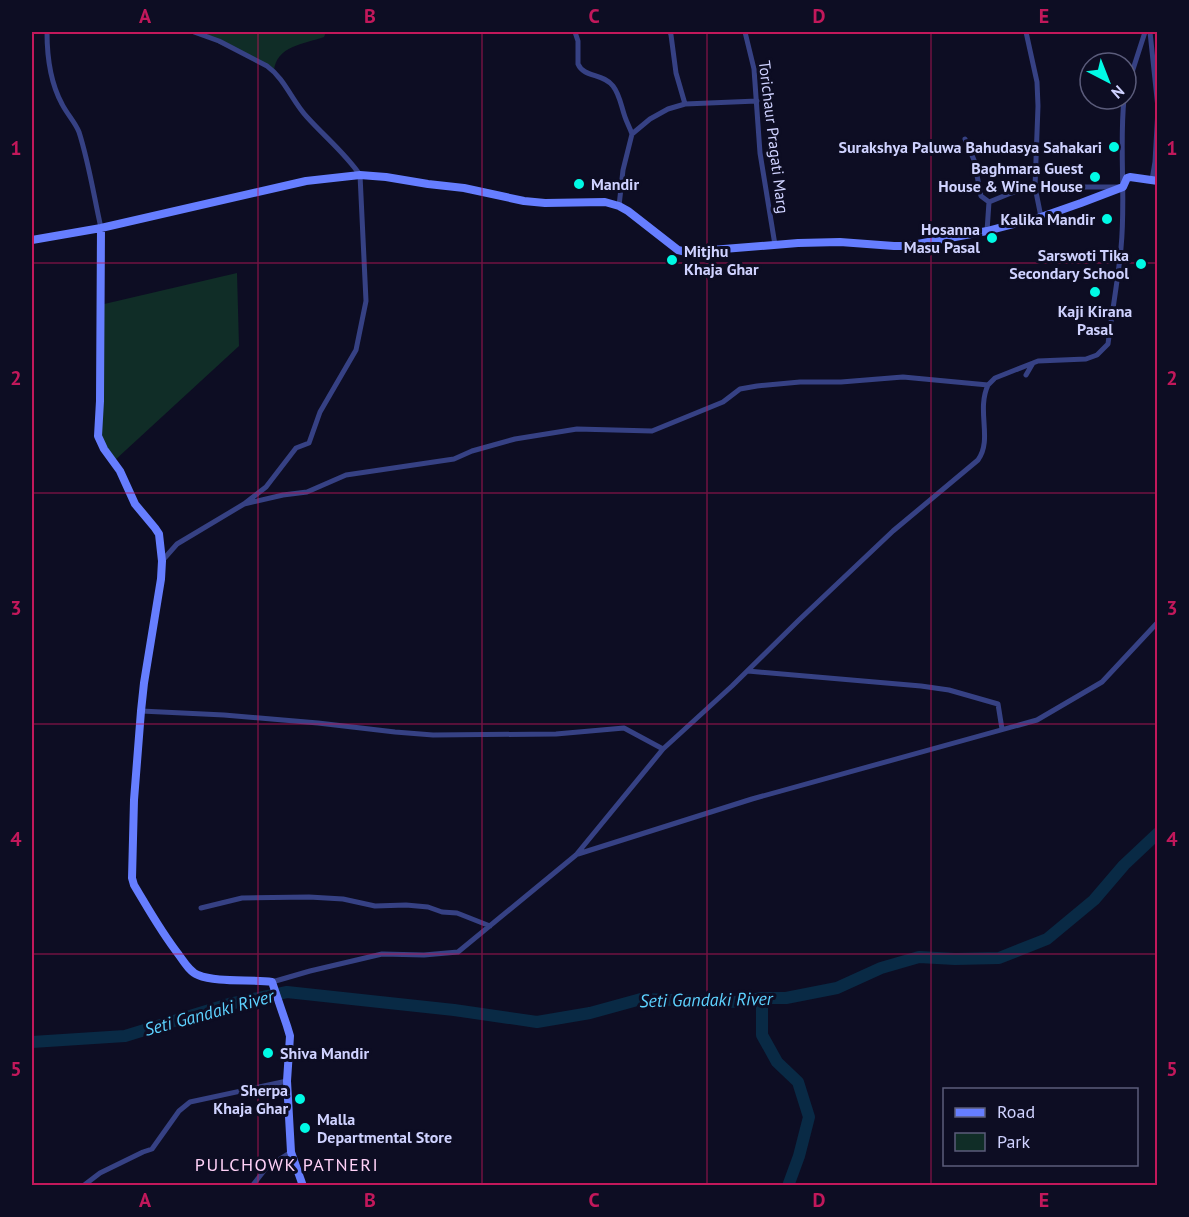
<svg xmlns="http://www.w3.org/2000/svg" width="1189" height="1217" font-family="'PT Sans',sans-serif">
<rect width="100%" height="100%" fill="#0d0d23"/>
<!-- green -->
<path fill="#102d27" d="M194,32H326L324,37C304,44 276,46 274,71L267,66Z
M237,273L239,346L114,461L104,449L98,416L100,305Z"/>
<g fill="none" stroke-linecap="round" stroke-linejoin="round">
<!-- river -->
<path stroke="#092a45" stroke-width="12" d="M762,998V1035L777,1062L798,1082L809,1117L799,1156L788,1186
M32,1042L125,1036L229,1004L287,992L454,1010L537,1022L590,1013L641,999L739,1002L762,998H786L837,988L881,968L919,957L955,959L999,958L1047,939L1094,900L1124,865L1158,833"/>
<!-- minor -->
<path stroke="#364184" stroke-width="5" d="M47,32C47,56 50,82 62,104C67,114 75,122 79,132C89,163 94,197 101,228
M575,32L578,41V64C584,78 603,73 613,86C620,95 621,106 625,117C627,123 630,128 632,134
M745,32L754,69L760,153L775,245
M1026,32L1037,82L1038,106L1035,187L1041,217
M1150,32L1158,108
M1126,91L1145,32
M685,104L757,101
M965,139L974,160L981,196L989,202
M1152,180L1155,162L1158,109
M619,206L623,170L632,134L650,119L668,109L685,104L676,73L671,35L670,32
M987,231L989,202L1011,193L1035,187H1119
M1026,375L1033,363L1038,361L1086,359L1097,355L1108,344C1112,312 1118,280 1121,248C1126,198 1119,148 1124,99
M244,504L283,495L307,492L346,475L454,459L472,451L515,439L577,429L652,431L723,402L740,389L757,386L800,382H841L903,377L988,385L995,378L1033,363
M162,561L177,544L244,504L266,487L296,448L309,443L320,412L356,350L366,301L360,175C345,153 325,137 307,117C292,101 285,79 267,66L219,41L194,32
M748,671L921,686L949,690L998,704L1002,729
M141,711L224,715L318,723L395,732L433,735L556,734L624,728L663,749
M578,854L752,799L1037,720L1102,682L1158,622
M201,908L242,898L309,897L343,899L375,906L406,905L428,907L442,912L457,913L490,926
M272,982L310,971L382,954L424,955L458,952L576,855L663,749L732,686L799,620L893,531L978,460C993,439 976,411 988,385
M83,1186L100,1173L143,1152L152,1149L179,1111L190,1102L287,1081
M252,1186L267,1167L291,1152"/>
<!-- secondary -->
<path stroke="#667eff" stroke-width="8" d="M101,228L100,401L98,436L104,449L120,471L135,504L155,528L159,534L162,561L161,579L144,683L141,711L134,800L132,878L134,885C149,910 161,932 179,955C184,962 190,972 198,975C217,983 251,979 272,982L287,1026L290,1036L287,1081L291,1152L303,1186
M32,240L101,228L306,181L360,175L386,177L428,184L464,188L524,201L545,203L605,202L619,206L628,211L678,250L686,252L798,243L840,242L894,246H907L987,231L1041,217L1081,203L1123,187L1127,178L1130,177L1158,181"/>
</g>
<!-- grid -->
<path fill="none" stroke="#c2185b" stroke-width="1.5" stroke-opacity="0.55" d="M258,32V1186M482,32V1186M707,32V1186M931,32V1186M32,263H1158M32,493H1158M32,724H1158M32,954H1158"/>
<!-- markers -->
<g fill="#00fae5" stroke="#0d0d23" stroke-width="2">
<circle cx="1114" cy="147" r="6"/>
<circle cx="1095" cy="177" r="6"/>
<circle cx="579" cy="184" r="6"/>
<circle cx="1107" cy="219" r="6"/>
<circle cx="992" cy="238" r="6"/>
<circle cx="672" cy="260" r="6"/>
<circle cx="1141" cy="264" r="6"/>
<circle cx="1095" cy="292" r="6"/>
<circle cx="268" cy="1053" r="6"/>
<circle cx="300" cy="1099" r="6"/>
<circle cx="305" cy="1128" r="6"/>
</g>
<g text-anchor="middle" stroke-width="6" stroke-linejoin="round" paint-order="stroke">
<!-- street labels -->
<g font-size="16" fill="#cfd2ff" stroke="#0d0d23">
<text transform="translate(774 137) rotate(83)" y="6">Torichaur Pragati Marg</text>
</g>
<!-- poi labels -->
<g font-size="16" font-weight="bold" fill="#cfd2ff" stroke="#0d0d23" text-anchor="end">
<text x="1102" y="153">Surakshya Paluwa Bahudasya Sahakari</text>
<text x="1083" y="174">Baghmara Guest<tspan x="1083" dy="18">House &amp; Wine House</tspan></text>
<text x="591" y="190" text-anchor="start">Mandir</text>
<text x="1095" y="225">Kalika Mandir</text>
<text x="980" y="235">Hosanna<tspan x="980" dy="18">Masu Pasal</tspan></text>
<text x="684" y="257" text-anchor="start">Mitjhu<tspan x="684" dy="18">Khaja Ghar</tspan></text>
<text x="1129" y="261">Sarswoti Tika<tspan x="1129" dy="18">Secondary School</tspan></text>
<text x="1095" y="317" text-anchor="middle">Kaji Kirana<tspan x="1095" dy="18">Pasal</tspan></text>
<text x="280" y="1059" text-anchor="start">Shiva Mandir</text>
<text x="288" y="1096">Sherpa<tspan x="288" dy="18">Khaja Ghar</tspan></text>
<text x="317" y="1125" text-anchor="start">Malla<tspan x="317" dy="18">Departmental Store</tspan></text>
</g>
<!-- water labels -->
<g font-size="18" font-style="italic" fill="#5dd2ff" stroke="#0d0d23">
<text transform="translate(706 1000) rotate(-1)" y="6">Seti Gandaki River</text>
<text transform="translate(209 1013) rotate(-15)" y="6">Seti Gandaki River</text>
</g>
<!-- neighbourhood labels -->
<g font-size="18" letter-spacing="1.5" fill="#ffd1f7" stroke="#0d0d23">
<text x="287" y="1171">PULCHOWK PATNERI</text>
</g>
</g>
<!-- border -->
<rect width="1189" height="1217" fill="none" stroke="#0d0d23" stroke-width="66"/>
<!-- legend -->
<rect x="943" y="1088" width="195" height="78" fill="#0d0d23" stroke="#5b5c7b" stroke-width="1.5"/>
<rect x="955" y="1108" width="30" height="9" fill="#667eff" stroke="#5b5c7b" stroke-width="1.5"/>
<text x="997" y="1118" font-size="18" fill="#cfd2ff">Road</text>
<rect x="955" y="1133" width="30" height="18" fill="#102d27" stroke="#5b5c7b" stroke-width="1.5"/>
<text x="997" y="1148" font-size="18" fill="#cfd2ff">Park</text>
<!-- north arrow -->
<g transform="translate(1108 81) rotate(138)"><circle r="28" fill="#0d0d23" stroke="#5b5c7b" stroke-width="1.5"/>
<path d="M0-4.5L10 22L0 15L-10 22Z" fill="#00fae5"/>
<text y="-9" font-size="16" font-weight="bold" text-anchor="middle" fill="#cfd2ff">N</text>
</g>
<rect x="33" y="33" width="1123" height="1151" fill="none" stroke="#c2185b" stroke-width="2"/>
<g font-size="20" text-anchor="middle" font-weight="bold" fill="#c2185b">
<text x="145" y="23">A</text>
<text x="370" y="23">B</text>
<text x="594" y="23">C</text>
<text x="819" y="23">D</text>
<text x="1044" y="23">E</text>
<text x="16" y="155">1</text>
<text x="1172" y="155">1</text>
<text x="16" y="385">2</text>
<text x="1172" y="385">2</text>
<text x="16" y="615">3</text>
<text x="1172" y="615">3</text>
<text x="16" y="846">4</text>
<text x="1172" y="846">4</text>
<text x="16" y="1076">5</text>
<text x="1172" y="1076">5</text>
<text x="145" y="1207">A</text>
<text x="370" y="1207">B</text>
<text x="594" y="1207">C</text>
<text x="819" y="1207">D</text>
<text x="1044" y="1207">E</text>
</g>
</svg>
